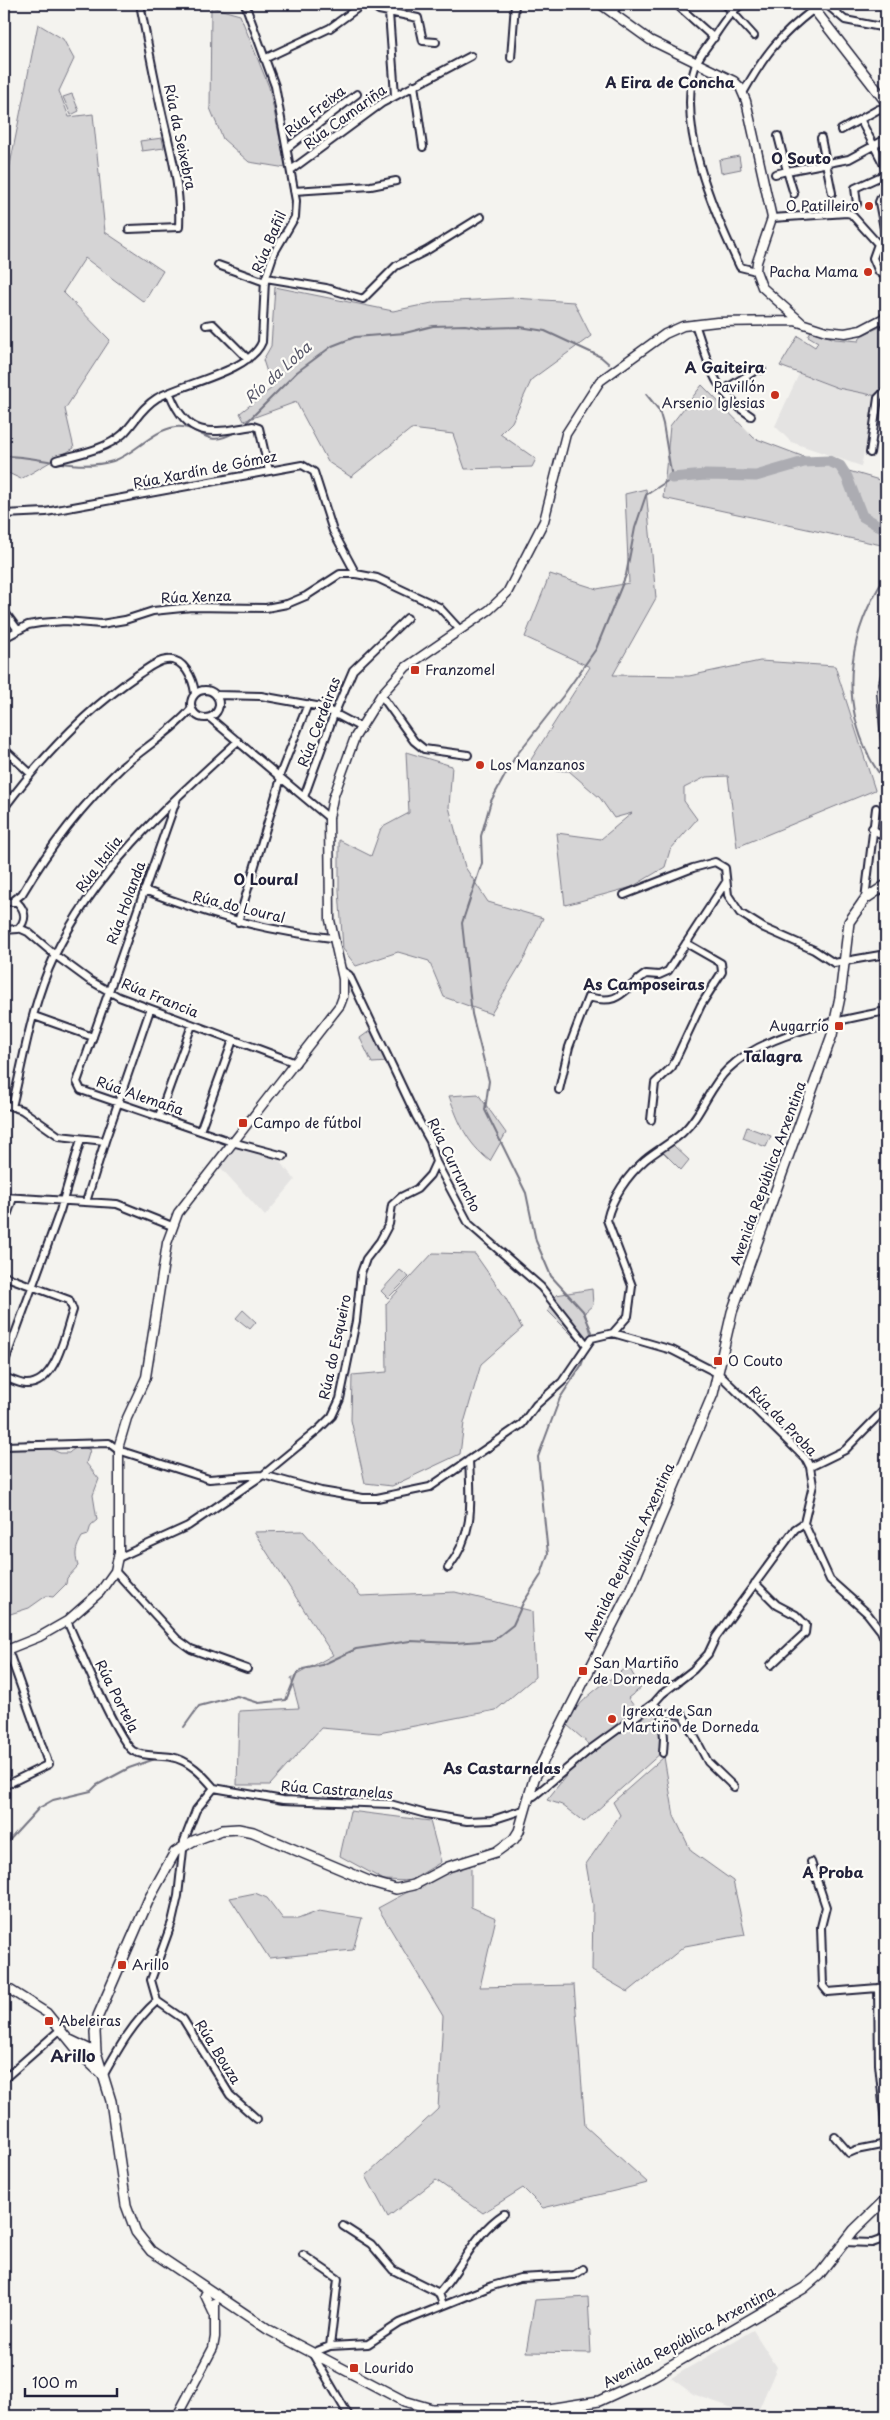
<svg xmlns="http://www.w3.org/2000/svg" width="890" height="2420" font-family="'Playpen Sans',sans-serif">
<rect width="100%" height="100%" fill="#f4f3ef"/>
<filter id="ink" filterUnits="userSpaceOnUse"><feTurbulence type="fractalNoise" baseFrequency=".02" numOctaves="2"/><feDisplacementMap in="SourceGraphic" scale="10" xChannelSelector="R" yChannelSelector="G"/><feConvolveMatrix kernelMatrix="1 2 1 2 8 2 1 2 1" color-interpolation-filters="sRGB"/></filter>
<g filter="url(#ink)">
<!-- built -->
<path fill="#e4e3e2" d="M799,374L838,388L877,396L861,466L791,442L775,426Z
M237,1145L280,1161L295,1180L265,1216L220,1167Z
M753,2330L777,2367L756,2416H746L727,2406L693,2394L671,2378Z"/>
<!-- green -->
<path fill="#d5d4d5" stroke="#7c7b88" d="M211,7L240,15L269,87L286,168L249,162L223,139L210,108Z
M38,24L63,39L74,59L59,91L69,117L93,114L105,232L163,271L144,302L85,258L63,292L110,340L65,409L74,448L21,479L4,471V179L7,180Z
M72,94L79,111L71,115L63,97Z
M162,138L164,148L142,151L140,141Z
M739,156L741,169L721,173L719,160Z
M275,287L393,311L437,302L514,298L574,302L591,336L532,379L512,422L500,434L536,459L532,467L465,469L453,434L411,429L351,477L328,462L296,402L244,421L240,413L272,388L263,360L271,346Z
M886,324V386L877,396L838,388L780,366L798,336L815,347L818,342L808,336L811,331L835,339L859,341L861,336Z
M702,385L754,438L815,461L886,482V546L663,498L670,426Z
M646,489L656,598L613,675L689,676L760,661L835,666L875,790L737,847L728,776L706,777L684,788V801L697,819L670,850L665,867L632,887L565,905L557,833L601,839L632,813L614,818L600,798L569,771L525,769L590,667L525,637L550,574L597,589L629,583L625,494Z
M406,752L452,766L449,807L465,867L488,902L543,918L525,957L491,1014L444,997L429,961L398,952L356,966L343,949L339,890V840L371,856L381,828L409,813Z
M371,1030L388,1062L372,1063L360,1038Z
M478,1094L506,1133L490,1161C466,1142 459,1123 449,1096Z
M747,1127L771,1136L766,1147L743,1138Z
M673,1145L689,1160L681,1170L663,1152Z
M433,1253L475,1254L505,1297L522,1328L481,1364L464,1423L460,1454L392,1486L365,1483L351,1420L352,1375L387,1372L386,1304Z
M400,1270L409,1277L388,1298L381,1291Z
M592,1289L593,1305L585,1312L591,1335L579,1342L548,1311L556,1295Z
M243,1310L256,1322L250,1329L236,1318Z
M29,1440L60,1453H69C76,1446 82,1446 90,1450L86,1463L99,1479L93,1495L97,1520L91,1525L88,1535L82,1537C76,1548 74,1553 78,1566L67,1578L66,1584L53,1597L46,1596L29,1608L4,1616V1447Z
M303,1531L361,1596L455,1592L532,1611L535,1677L496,1710L379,1733L321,1728L270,1785H237L239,1711L299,1708L291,1678L333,1655L254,1532Z
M628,1666L641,1688L628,1698L639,1713L590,1745L567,1725C576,1700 607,1682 628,1666Z
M653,1711L659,1715L662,1752L584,1822L562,1805L547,1800L569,1772L605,1743Z
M664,1757L674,1816L691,1851L733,1881L745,1935L685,1946L628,1992L592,1971L593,1904L586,1864L620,1815L613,1802Z
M350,1811L430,1821L441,1862L410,1881L384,1880L340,1856Z
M468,1864L471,1868V1907L496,1918L480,1987L574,1985L585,2126L648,2183L543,2208L523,2188L483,2213L436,2180L388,2217L366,2176L438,2109L443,2016L378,1908L441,1874Z
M255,1893L267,1898L283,1919H298L319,1911L362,1918L353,1950L269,1958L230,1898Z
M588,2297L591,2353L526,2352L535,2300Z"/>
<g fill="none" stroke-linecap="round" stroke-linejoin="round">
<!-- stream -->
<path stroke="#757582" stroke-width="2" d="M243,426L297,372L332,346L355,337L405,333L433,326L465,325L483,328L520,327L545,331L601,357L609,364
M4,456C41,456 76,472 113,461C135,454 151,431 175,427C201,424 204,451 235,432
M886,576C850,629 839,694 868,754C872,764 880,774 886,784
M592,1332L583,1311L551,1276L536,1241L526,1193L485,1110L489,1081L472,1014L462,923L482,863L481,836L491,801L515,757L563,696L596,649L626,575L635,528L646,495L672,478L663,424L659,410L646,394
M184,1727L199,1706L237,1696L259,1703L286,1700L297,1673L303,1669L322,1665L356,1649L410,1641L455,1643L494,1640L513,1625L523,1603L541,1575L548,1554L538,1457L560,1398L581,1366L586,1352
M4,1846L39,1808L53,1800L91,1791L97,1785L129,1768L155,1759"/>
<!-- river -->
<path stroke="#acacb2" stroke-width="11" d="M672,478L705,475L756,476L804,462L829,461L840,466L847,477L862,516L886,530"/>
<defs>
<path id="minor" d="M371,4L379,10L418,18L423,41L436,42
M676,4L714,38
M725,4L754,36
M742,4C730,12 723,23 715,35C709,44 700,54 696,64C675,124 714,213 740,267L756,271
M826,4L845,20L886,28
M613,12L619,4
M389,13L395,95
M511,58L515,4
M264,59L330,28L363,4
M414,85L423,147
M743,93C765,54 778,37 814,9
M861,121L886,169
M841,130L879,109
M778,136L787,171L849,159L886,139
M821,138L832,193
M287,148L357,94
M291,170L382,103L471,56
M775,174L787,171L794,194
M294,191L371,186L396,181
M857,204L855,188L886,174
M772,218L847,213L851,214L878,244
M129,229L179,227C181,186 171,153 162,113C154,77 147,40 140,4
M886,239L878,244L873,258L879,272L886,277
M886,239L879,202L881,197L886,194
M218,265L265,282
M266,278L326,288L363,299L396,266L426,251L481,217
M695,324C709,364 713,392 751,416
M206,325L213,324L248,359
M722,391L758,369L762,370
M170,394C188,440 212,433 253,426L259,428L269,471
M870,453L878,398L886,390
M56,460C78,454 105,450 123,434C135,422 141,408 157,398C182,384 251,371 262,342L265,280L274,253L295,217L296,201L275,86L245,4
M4,514L46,512L302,465L314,472L333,531L356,574
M4,611L18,630
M4,638L28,625L40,623L65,621L101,624L125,620L153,611L192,607L266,608L287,604L306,596L340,574H356L377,578L439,607L460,630
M191 704a14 14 0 1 1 28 0a14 14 0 1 1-28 0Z
M217,695L261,696L322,707L360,727
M381,695L414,741L424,749L468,755
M210,718L281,778
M4,749L30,773
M279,777L308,704
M304,797L333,717L353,670L407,618
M177,798L77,1082L81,1090L232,1142L284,1156
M4,808C42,757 86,710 139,674C147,669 156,661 166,660C184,657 193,679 195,693
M872,828L886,839
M144,890C209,915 262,930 332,938
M624,895L693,868L715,862L725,868L728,895L740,913L764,928L814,950L834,963L886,954
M865,899L876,808
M13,901L22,894C49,848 82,805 121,768C142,749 175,729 191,709
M4,902H17C26,911 27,920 18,929L4,930
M238,922L281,778L329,818
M19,928L28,932L55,955L89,980L119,997L296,1063
M341,970L349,975L416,1116L430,1141L436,1162L469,1224L541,1287L586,1344
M34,1016L93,1037
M559,1090L569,1047L588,997C621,1006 622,990 646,974L659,975L668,971L726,882
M4,1104L22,1110L59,1136L105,1141L86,1202
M12,1107C24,1057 32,1003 54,957C96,869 168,805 238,741
M159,1116L192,1025
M651,1120L655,1083L672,1067L701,1005L722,972L721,963L686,943
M200,1131L233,1040
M105,1141L150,1010
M4,1197L117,1204L172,1226
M4,1225L13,1198
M4,1276L69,1300L73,1310C65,1333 56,1385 26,1384C19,1384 10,1379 4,1377
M613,1333L628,1316L632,1286L607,1220C612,1197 628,1175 645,1160C657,1150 671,1143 682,1133C702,1115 709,1087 728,1069C765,1033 837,1021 886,1011
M4,1364L60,1211L81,1139
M4,1446L109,1443L118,1450L209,1479L263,1475L319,1429L332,1416L340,1399L356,1321L361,1273L366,1259L380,1241L389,1224L392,1205L401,1197L417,1189L430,1175L436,1162
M810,1467L845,1450L886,1408
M118,1558L188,1526L263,1475L321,1491L363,1498H377L430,1487L522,1424L536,1405L562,1382L592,1338L613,1333L672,1350L719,1374L806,1459L810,1467L813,1485L804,1523L830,1580L867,1613L881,1631L886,1643
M448,1568C475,1533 471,1503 469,1460
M115,1571L177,1639L191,1649L247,1669
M755,1583L777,1605L796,1615L806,1625L805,1633L771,1665
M67,1621C78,1645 117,1740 133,1751C143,1757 160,1755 171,1757C189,1760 203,1775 214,1788
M8,1650L47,1760
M654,1703L662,1713L683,1715L708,1762L734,1787
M662,1713L664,1738L663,1753
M4,1786L49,1764
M214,1788L283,1800L390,1804L426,1814L467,1821L492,1820L523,1810
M528,1798L534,1796L588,1751L654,1703L662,1694L693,1670L708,1654L716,1637L795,1529L804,1523
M811,1862L826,1907L821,1927L823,1986L828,1992L878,1988
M886,1987L878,1988L879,2064L886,2133
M157,2001L183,2019L230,2095L257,2119
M103,2076C118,2049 133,2022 157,2001L151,1980L172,1922L178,1896L184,1841L196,1810L214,1788
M4,2079L61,2029
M835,2137L849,2153L856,2150L886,2144
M343,2226L371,2244L393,2270L439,2293L443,2305
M844,2242L872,2243L886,2238
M303,2255L338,2279L330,2346
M439,2293C462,2268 474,2233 504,2214
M349,2416L312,2353L330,2346L368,2344L400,2323L492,2286L520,2278L574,2275L583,2269
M567,2416L574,2407"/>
<path id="tertiary" d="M600,4L650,40L734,81L740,87L746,101L772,218L757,262L756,271L762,287L801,322
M4,1651L39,1637L67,1621L100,1592L115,1571L119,1552V1445L127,1418L146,1377L167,1243L178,1213L340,1005L343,997V979L330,920L329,818L333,798L355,737L381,695L406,667L489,610L507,593L544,521L566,434L600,381L665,334L683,326L717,322L795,321L826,331L845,333L861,330L886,317
M4,1986L47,2013L81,2055L103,2076
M71,2040L96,2052
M208,2290L205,2295L214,2314
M177,2416L213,2348L215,2337V2303"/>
<path id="secondary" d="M810,4L886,102
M886,675L882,693L886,740
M886,885L865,899L849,922L840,997L832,1035L732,1312L713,1394L631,1588L534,1779L519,1831L514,1839L496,1852L448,1867L414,1885L396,1889L371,1882L253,1832L238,1829L222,1830L193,1841L175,1852L149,1899L98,2016L95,2032L96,2052L111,2101L126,2205L136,2232L151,2251L269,2330L404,2401L432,2409H548L599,2401L653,2376L804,2288L819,2275L854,2230L886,2199"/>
</defs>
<!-- minor casing -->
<use href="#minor" stroke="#22223b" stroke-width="10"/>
<!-- tertiary casing -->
<use href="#tertiary" stroke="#22223b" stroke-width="11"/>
<!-- secondary casing -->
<use href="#secondary" stroke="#22223b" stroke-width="12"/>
<!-- minor -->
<use href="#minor" stroke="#fdfcf7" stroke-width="6"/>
<!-- tertiary -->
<use href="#tertiary" stroke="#fdfcf7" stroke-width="8"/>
<!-- secondary -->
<use href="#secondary" stroke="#fdfcf7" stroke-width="9"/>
</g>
</g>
<!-- markers -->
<g fill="#c8321e" stroke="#fdfcf7" stroke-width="2">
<circle cx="869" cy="206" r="5"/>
<circle cx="868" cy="272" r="5"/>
<circle cx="775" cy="395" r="5"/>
<rect x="410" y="665" width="10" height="10" rx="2.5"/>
<circle cx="480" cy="765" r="5"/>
<rect x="834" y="1021" width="10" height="10" rx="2.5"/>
<rect x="238" y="1118" width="10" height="10" rx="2.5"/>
<rect x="713" y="1356" width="10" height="10" rx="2.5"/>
<rect x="578" y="1666" width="10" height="10" rx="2.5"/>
<circle cx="612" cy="1719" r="5"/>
<rect x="117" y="1960" width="10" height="10" rx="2.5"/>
<rect x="44" y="2016" width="10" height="10" rx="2.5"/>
<rect x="349" y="2363" width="10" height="10" rx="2.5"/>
</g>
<g text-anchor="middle" stroke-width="4.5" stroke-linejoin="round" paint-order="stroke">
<!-- street labels -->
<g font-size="14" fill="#22223b" stroke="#fdfcf7">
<text transform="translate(315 111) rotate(-38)" y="5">Rúa Freixa</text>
<text transform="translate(345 117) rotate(-36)" y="5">Rúa Camariña</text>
<text transform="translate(180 137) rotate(78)" y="5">Rúa da Seixebra</text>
<text transform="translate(269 242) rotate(-67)" y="5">Rúa Bañil</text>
<text transform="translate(205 470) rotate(-11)" y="5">Rúa Xardín de Gómez</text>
<text transform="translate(196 597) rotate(-2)" y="5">Rúa Xenza</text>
<text transform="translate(319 722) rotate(-69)" y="5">Rúa Cerdeiras</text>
<text transform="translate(99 864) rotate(-53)" y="5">Rúa Italia</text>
<text transform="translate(126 903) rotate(-70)" y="5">Rúa Holanda</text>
<text transform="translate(239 907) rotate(14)" y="5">Rúa do Loural</text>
<text transform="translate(160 998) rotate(22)" y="5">Rúa Francia</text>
<text transform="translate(140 1096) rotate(19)" y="5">Rúa Alemaña</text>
<text transform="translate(454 1165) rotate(64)" y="5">Rúa Curruncho</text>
<text transform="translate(768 1173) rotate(-70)" y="5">Avenida República Arxentina</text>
<text transform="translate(335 1347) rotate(-78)" y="5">Rúa do Esqueiro</text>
<text transform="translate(783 1421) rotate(46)" y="5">Rúa da Proba</text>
<text transform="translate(629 1552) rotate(-65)" y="5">Avenida República Arxentina</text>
<text transform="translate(117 1696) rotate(63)" y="5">Rúa Portela</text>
<text transform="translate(337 1790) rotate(4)" y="5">Rúa Castranelas</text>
<text transform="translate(218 2052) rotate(58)" y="5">Rúa Bouza</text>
<text transform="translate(689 2337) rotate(-29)" y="5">Avenida República Arxentina</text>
</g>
<!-- poi labels -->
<g font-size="14" fill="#22223b" stroke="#fdfcf7" text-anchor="start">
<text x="859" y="211" text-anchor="end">O Patilleiro</text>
<text x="858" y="277" text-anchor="end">Pacha Mama</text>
<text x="765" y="392" text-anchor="end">Pavillón<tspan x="765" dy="16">Arsenio Iglesias</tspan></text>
<text x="425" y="675">Franzomel</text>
<text x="490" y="770">Los Manzanos</text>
<text x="829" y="1031" text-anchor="end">Augarrío</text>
<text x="253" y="1128">Campo de fútbol</text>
<text x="728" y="1366">O Couto</text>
<text x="593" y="1668">San Martiño<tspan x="593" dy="16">de Dorneda</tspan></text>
<text x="622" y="1716">Igrexa de San<tspan x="622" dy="16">Martiño de Dorneda</tspan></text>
<text x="132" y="1970">Arillo</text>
<text x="59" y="2026">Abeleiras</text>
<text x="364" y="2373">Lourido</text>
</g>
<!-- neighbourhood labels -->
<g font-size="15" font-weight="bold" fill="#22223b" stroke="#fdfcf7">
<text x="670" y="88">A Eira de Concha</text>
<text x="801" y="164">O Souto</text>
<text x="725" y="373">A Gaiteira</text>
<text x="266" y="885">O Loural</text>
<text x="644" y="990">As Camposeiras</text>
<text x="773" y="1062">Talagra</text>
<text x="502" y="1774">As Castarnelas</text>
<text x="833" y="1878">A Proba</text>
</g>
<!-- water labels -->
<g font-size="15" font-style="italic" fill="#59596b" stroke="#fdfcf7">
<text transform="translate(278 373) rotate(-42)" y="5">Río da Loba</text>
</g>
<!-- quarter labels -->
<g font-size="16" font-weight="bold" fill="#22223b" stroke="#fdfcf7">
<text x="73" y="2062">Arillo</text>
</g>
</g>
<!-- margin -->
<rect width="890" height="2420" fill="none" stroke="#fdfcf7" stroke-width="20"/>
<rect x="10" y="10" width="870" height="2400" fill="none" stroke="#22223b" stroke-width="2" filter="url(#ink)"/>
<!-- scale -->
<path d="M25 2388v8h92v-8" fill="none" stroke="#22223b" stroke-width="2.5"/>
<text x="32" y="2388" font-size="15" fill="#22223b" stroke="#fdfcf7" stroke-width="4" paint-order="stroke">100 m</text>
</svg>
